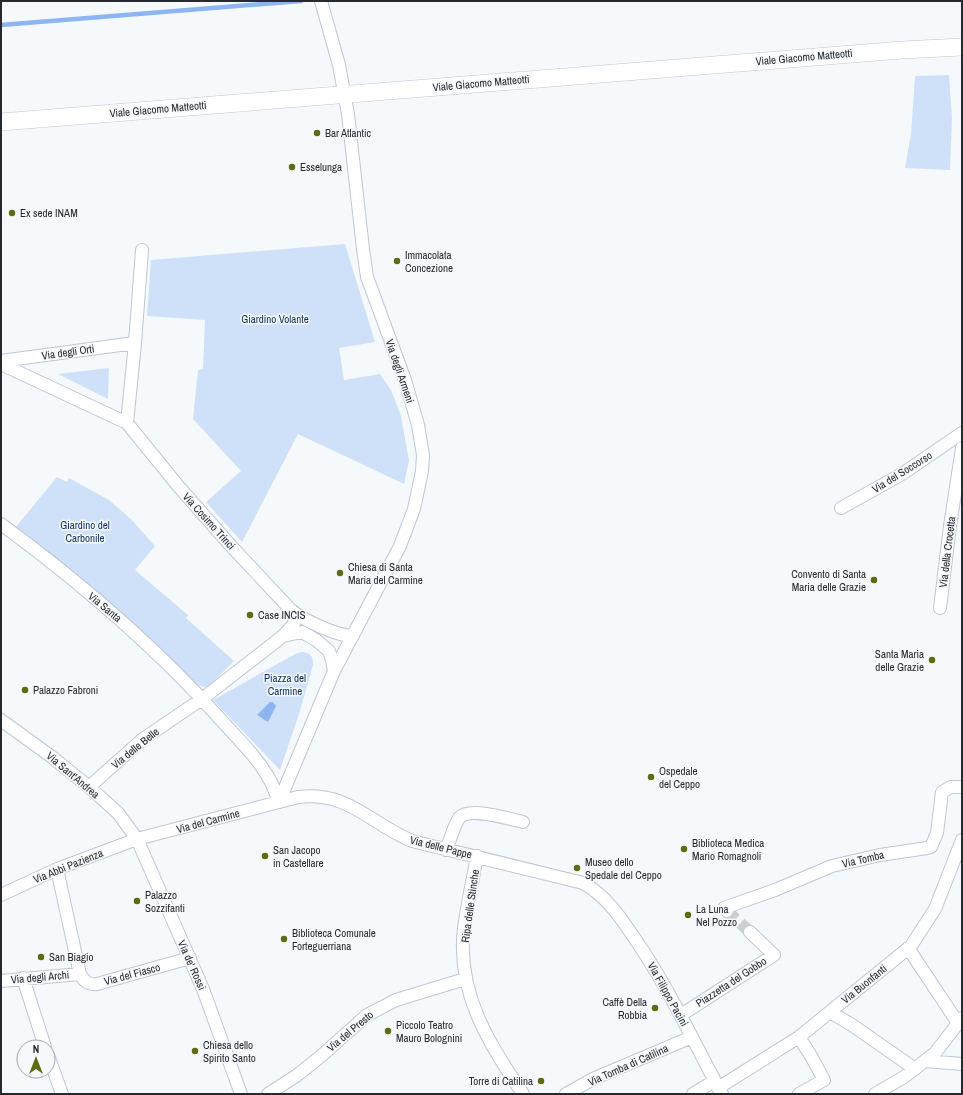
<svg xmlns="http://www.w3.org/2000/svg" width="963" height="1095" font-family="'Archivo Narrow',sans-serif">
<rect width="100%" height="100%" fill="#f6f9fc"/>
<!-- green -->
<path fill="#cfe0f9" d="M949,75L952,118L950,170L905,168L911,134L915,76Z
M345,244L375,342L339,348L344,380L380,374L391,390L401,416L409,461L404,484L298,434L242,542L206,502L241,471L193,419L198,370L203,369L205,320L147,316L151,260Z
M109,368L108,399L58,374Z
M57,477L67,482L69,478L109,500L132,520L155,546L135,570L188,615L186,618L234,661L209,686L204,687L198,685L95,590L15,528Z
M302,652C312,653 313,657 313,665L299,714L280,770L213,700L297,653Z"/>
<!-- water -->
<path fill="#8cb5f1" d="M270,702H273L276,706L268,722L257,715Z"/>
<g fill="none" stroke-linecap="round" stroke-linejoin="round">
<!-- stream -->
<path stroke="#8cb5f1" stroke-width="4.5" d="M1,25L301,1"/>
<!-- street-tunnel -->
<path stroke="#ccd0d3" stroke-width="12" stroke-dasharray="12 6" stroke-linecap="butt" d="M727,911L750,932"/>
<defs>
<path id="street" d="M142,250L135,343L127,423L179,487L232,547L291,610C303,620 337,636 353,636
M1,361L135,343
M1,364L127,423
M841,508L902,474L962,433
M1,524C80,582 156,647 222,721C239,740 259,759 271,782C274,788 276,795 279,802
M940,608L950,526L962,448
M283,636L302,632L316,640L329,651L332,660L334,671
M1,720L52,757L89,787L118,813L137,839L203,989L241,1094
M89,787L143,739L202,699L283,636L293,625L298,615
M279,802L334,671L400,546L414,509L422,471L423,455L418,425L405,380L367,277L363,249L348,114L339,65L321,1
M446,850C450,841 454,825 459,818C469,806 510,819 523,822
M477,856C473,880 467,904 464,928C456,993 489,1043 523,1094
M57,869L80,974C84,981 88,985 97,984L190,958
M1,895L57,869L137,839L298,797C349,791 369,823 412,841L583,883C605,895 619,915 633,936C668,986 693,1041 722,1094
M727,911L724,908L775,890L832,866L880,855L927,848L931,847L937,833L942,792L951,787H962
M908,948L958,1023
M23,978L45,1047
M1,981L80,974
M830,1012L852,1025L915,1069
M681,1015L774,955L750,932
M48,1055L62,1094
M925,1061L962,1064
M718,1088L799,1037L911,946L935,909L962,840
M268,1094L296,1076L320,1057L367,1015L396,1000L465,979
M566,1094L595,1078L692,1037
M693,1094L714,1081
M799,1094L824,1080L811,1056L799,1037
M875,1094L904,1077L935,1053L962,1018"/>
<path id="secondary" d="M1,122L902,50L962,47"/>
</defs>
<!-- street casing -->
<use href="#street" stroke="#bdc7d7" stroke-width="14"/>
<!-- secondary casing -->
<use href="#secondary" stroke="#bdc7d7" stroke-width="18"/>
<!-- street -->
<use href="#street" stroke="#fff" stroke-width="12"/>
<!-- secondary -->
<use href="#secondary" stroke="#fff" stroke-width="17"/>
</g>
<!-- markers -->
<g fill="#606a10" stroke="#f6f9fc" stroke-width="1.5">
<circle cx="317" cy="133" r="4"/>
<circle cx="292" cy="167" r="4"/>
<circle cx="12" cy="213" r="4"/>
<circle cx="397" cy="261" r="4"/>
<circle cx="340" cy="573" r="4"/>
<circle cx="874" cy="580" r="4"/>
<circle cx="250" cy="615" r="4"/>
<circle cx="932" cy="660" r="4"/>
<circle cx="25" cy="690" r="4"/>
<circle cx="651" cy="777" r="4"/>
<circle cx="684" cy="849" r="4"/>
<circle cx="265" cy="856" r="4"/>
<circle cx="577" cy="868" r="4"/>
<circle cx="137" cy="901" r="4"/>
<circle cx="688" cy="915" r="4"/>
<circle cx="284" cy="939" r="4"/>
<circle cx="41" cy="957" r="4"/>
<circle cx="655" cy="1008" r="4"/>
<circle cx="388" cy="1031" r="4"/>
<circle cx="195" cy="1051" r="4"/>
<circle cx="541" cy="1081" r="4"/>
</g>
<g text-anchor="middle" stroke-width="3" stroke-linejoin="round" paint-order="stroke">
<!-- street labels -->
<g font-size="11" fill="#262a30" stroke="#f6f9fc">
<text transform="translate(804 57) rotate(-5)" y="4">Viale Giacomo Matteotti</text>
<text transform="translate(481 83) rotate(-5)" y="4">Viale Giacomo Matteotti</text>
<text transform="translate(158 109) rotate(-5)" y="4">Viale Giacomo Matteotti</text>
<text transform="translate(68 352) rotate(-8)" y="4">Via degli Orti</text>
<text transform="translate(400 371) rotate(71)" y="4">Via degli Armeni</text>
<text transform="translate(902 472) rotate(-32)" y="4">Via del Soccorso</text>
<text transform="translate(209 521) rotate(48)" y="4">Via Cosimo Trinci</text>
<text transform="translate(947 552) rotate(-83)" y="4">Via della Crocetta</text>
<text transform="translate(105 607) rotate(40)" y="4">Via Santa</text>
<text transform="translate(135 748) rotate(-39)" y="4">Via delle Belle</text>
<text transform="translate(73 775) rotate(40)" y="4">Via Sant'Andrea</text>
<text transform="translate(208 821) rotate(-15)" y="4">Via del Carmine</text>
<text transform="translate(441 847) rotate(14)" y="4">Via delle Pappe</text>
<text transform="translate(863 859) rotate(-13)" y="4">Via Tomba</text>
<text transform="translate(68 866) rotate(-22)" y="4">Via Abbi Pazienza</text>
<text transform="translate(470 906) rotate(-82)" y="4">Ripa delle Stinche</text>
<text transform="translate(192 965) rotate(66)" y="4">Via de' Rossi</text>
<text transform="translate(132 974) rotate(-15)" y="4">Via del Fiasco</text>
<text transform="translate(40 977) rotate(-5)" y="4">Via degli Archi</text>
<text transform="translate(731 982) rotate(-33)" y="4">Piazzetta del Gobbo</text>
<text transform="translate(864 984) rotate(-39)" y="4">Via Buonfanti</text>
<text transform="translate(668 994) rotate(61)" y="4">Via Filippo Pacini</text>
<text transform="translate(350 1031) rotate(-40)" y="4">Via del Presto</text>
<text transform="translate(628 1065) rotate(-24)" y="4">Via Tomba di Catilina</text>
</g>
<!-- poi labels -->
<g font-size="11" fill="#262a30" stroke="#f6f9fc" text-anchor="start">
<text x="325" y="137">Bar Atlantic</text>
<text x="300" y="171">Esselunga</text>
<text x="20" y="217">Ex sede INAM</text>
<text x="405" y="259">Immacolata<tspan x="405" dy="13">Concezione</tspan></text>
<text x="348" y="571">Chiesa di Santa<tspan x="348" dy="13">Maria del Carmine</tspan></text>
<text x="866" y="578" text-anchor="end">Convento di Santa<tspan x="866" dy="13">Maria delle Grazie</tspan></text>
<text x="258" y="619">Case INCIS</text>
<text x="924" y="658" text-anchor="end">Santa Maria<tspan x="924" dy="13">delle Grazie</tspan></text>
<text x="33" y="694">Palazzo Fabroni</text>
<text x="659" y="775">Ospedale<tspan x="659" dy="13">del Ceppo</tspan></text>
<text x="692" y="847">Biblioteca Medica<tspan x="692" dy="13">Mario Romagnoli</tspan></text>
<text x="273" y="854">San Jacopo<tspan x="273" dy="13">in Castellare</tspan></text>
<text x="585" y="866">Museo dello<tspan x="585" dy="13">Spedale del Ceppo</tspan></text>
<text x="145" y="899">Palazzo<tspan x="145" dy="13">Sozzifanti</tspan></text>
<text x="696" y="913">La Luna<tspan x="696" dy="13">Nel Pozzo</tspan></text>
<text x="292" y="937">Biblioteca Comunale<tspan x="292" dy="13">Forteguerriana</tspan></text>
<text x="49" y="961">San Biagio</text>
<text x="647" y="1006" text-anchor="end">Caffè Della<tspan x="647" dy="13">Robbia</tspan></text>
<text x="396" y="1029">Piccolo Teatro<tspan x="396" dy="13">Mauro Bolognini</tspan></text>
<text x="203" y="1049">Chiesa dello<tspan x="203" dy="13">Spirito Santo</tspan></text>
<text x="533" y="1085" text-anchor="end">Torre di Catilina</text>
</g>
<!-- park labels -->
<g font-size="11" fill="#0d2e5c" stroke="#f6f9fc">
<text x="275" y="323">Giardino Volante</text>
<text x="85" y="529">Giardino del<tspan x="85" dy="13">Carbonile</tspan></text>
<text x="285" y="682">Piazza del<tspan x="285" dy="13">Carmine</tspan></text>
</g>
</g>
<!-- border -->
<rect width="963" height="1095" fill="none" stroke="#262a30" stroke-width="4"/>
<!-- north arrow -->
<g transform="translate(36 1059)"><circle r="19" fill="#f6f9fc" stroke="#a3a6aa"/>
<path d="M0-3L7 15L0 10L-7 15Z" fill="#606a10"/>
<text y="-6" font-size="11" font-weight="bold" text-anchor="middle" fill="#262a30">N</text>
</g>
</svg>
